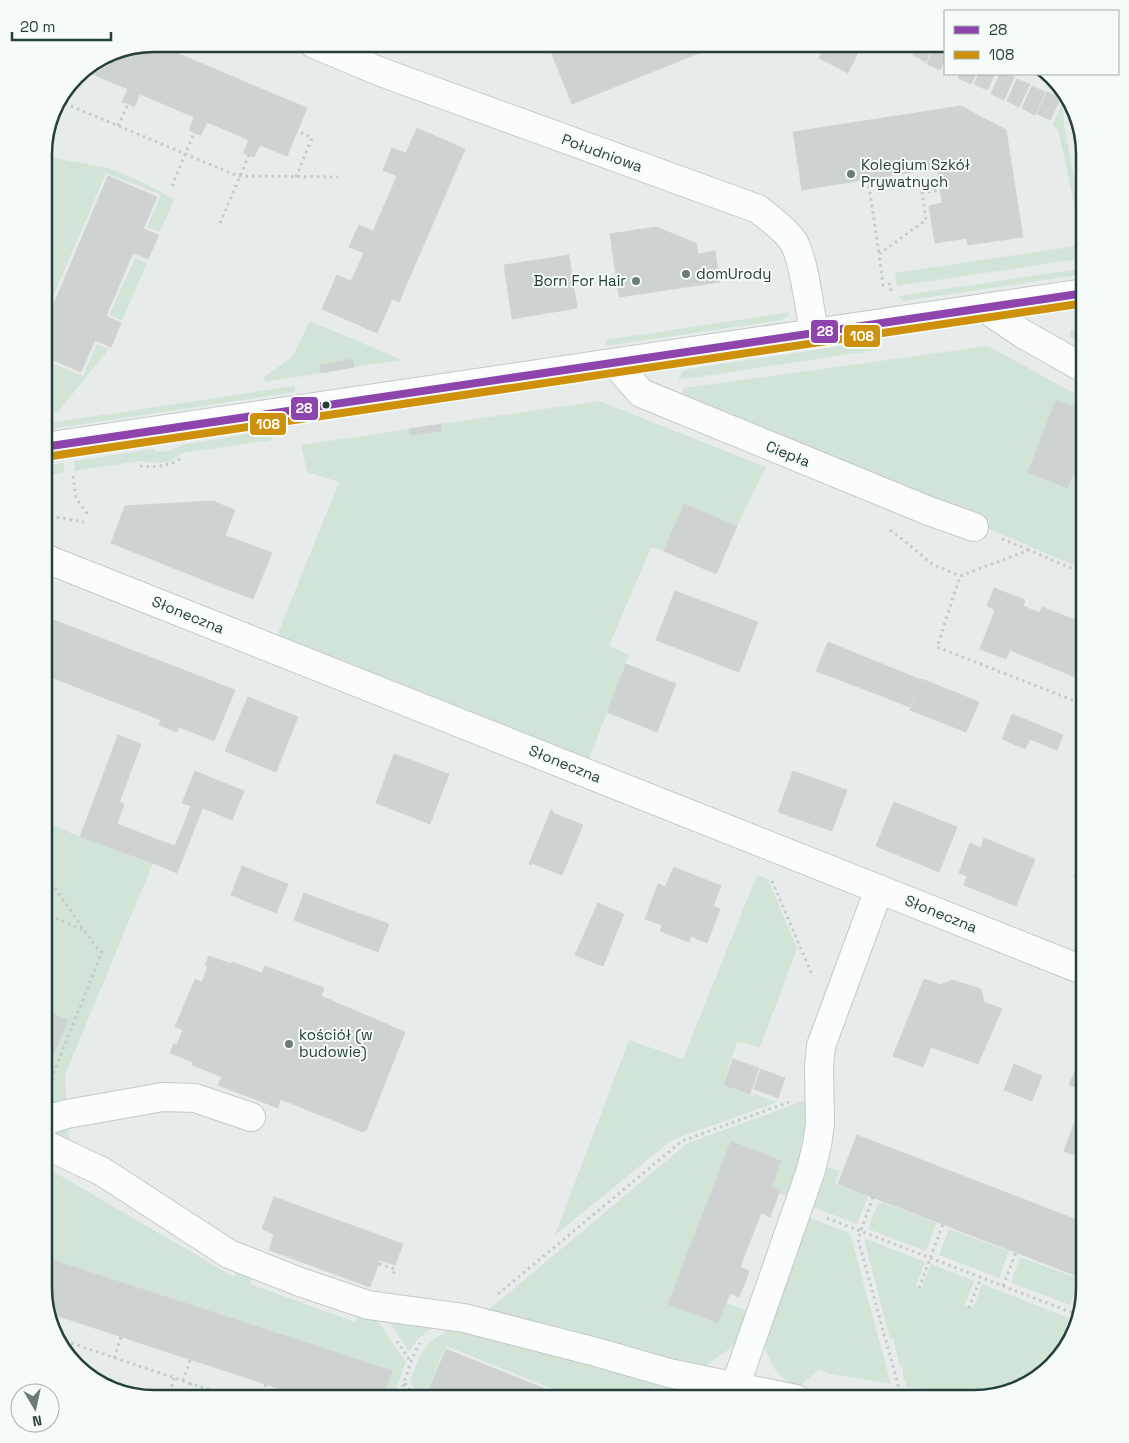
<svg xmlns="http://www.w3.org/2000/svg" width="1129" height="1443" font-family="'Space Grotesk',sans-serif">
<rect width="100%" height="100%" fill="#e7ecea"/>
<!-- green -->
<path fill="#d2e4d8" d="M1063,101L1064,125L1078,197L1085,221V258L897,286L895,273L1083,245L1058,129L1052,126Z
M44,156L108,168L140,181L174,199L160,232L147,227L161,195L106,173L44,318Z
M135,258L147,263L122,321L109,315Z
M1085,268V274L903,301L898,296Z
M790,312L787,317L782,320L606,346V340Z
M310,321L402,360L354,367L353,359L320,365L321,373L265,382L264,377L292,357Z
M1085,328V345L1070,337V330Z
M875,341L877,350L678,380L683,371L688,369Z
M97,344L109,349L58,412L44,414V360L83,376Z
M988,346L1085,399V570L689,401L681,394L684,388Z
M294,386L295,392L44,430V424Z
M599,401L766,467L737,526L684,504L664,551L651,547L609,646L629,655L588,762L276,638L339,482L307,472L301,445L409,429L411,435L441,431V424Z
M264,431L268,433L272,440L183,453L168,462L158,463L140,461L75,471L74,461L153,449L155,452L168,451L182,445Z
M63,463L65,472L44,476V466Z
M44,821L80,837L153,863L65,1075L69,1142L67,1139L44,1128V1066L49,1067L67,1020L44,1010Z
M757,875L768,879L797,949L760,1047L737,1042L723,1085L753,1096V1094L777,1102L672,1140L555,1235L629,1040L683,1059Z
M806,1100L809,1124L806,1141L789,1197L779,1194L780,1190L771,1187L781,1161L731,1142L668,1304L718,1323L726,1303L749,1311L743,1333L734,1346L706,1365L689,1367L486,1312L685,1145L691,1142Z
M827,1167L840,1171L835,1184L868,1196L857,1224L810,1206L815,1198Z
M44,1168L61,1176L234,1277L238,1268L253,1274L250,1284L355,1322L359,1313L376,1319L406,1362L392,1399H382L391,1371L44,1257Z
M882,1202L936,1223L926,1251L868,1229L878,1203L881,1204Z
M805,1216L850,1233L891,1384L830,1374L819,1369L798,1388C775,1375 770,1365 763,1339Z
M949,1229L1009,1251L999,1278L939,1255Z
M864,1239H866L925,1262L916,1286L921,1289L931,1264L974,1281L965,1305L973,1308L982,1284L1069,1318L1062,1341L1068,1343L1077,1320L1070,1343L1036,1381L984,1396L907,1387L903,1377V1367H900L893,1338L890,1339Z
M1020,1257L1080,1279L1070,1305L1011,1283Z
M387,1318L435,1325L417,1340L409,1352Z
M453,1328L670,1382L669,1389L711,1399H577L446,1346L425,1397L430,1399H420L410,1382C421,1350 422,1344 453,1328Z
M132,1385L168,1399H169H155L129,1392Z"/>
<!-- building -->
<path fill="#ced3d1" stroke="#d0d5d3" d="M155,44L307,108L287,156L260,145L254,157L243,153L249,140L207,122L201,135L194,133L189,130L194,117L140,94L134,107L128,104L122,102L128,89L85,71L79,84L73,82L81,72L113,52Z
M557,44H718L719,45L572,104L549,47Z
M826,44H862L848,73L819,58Z
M896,44H912L908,52L895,46Z
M918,44H934L926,62L913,55Z
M936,44L945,45V59L940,70L927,64Z
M960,74H976L971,84L958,78Z
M979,74H995L987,90L974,84Z
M1000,74H1006L1014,77L1004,100L991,94Z
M1017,79L1030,84L1019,107L1007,101Z
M1032,86L1045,92L1035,115L1022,108Z
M1047,92L1061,98L1050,120L1037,114Z
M961,106L1006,130L1023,237L968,245L967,238L935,243L929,206L942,203L937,168L802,190L793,132Z
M417,128L465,149L399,302L351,281L364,253L349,247L359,225L373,231L397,176L383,170L392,148L406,153Z
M108,176L157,197L143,229L159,235L148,259L133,253L106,316L121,323L111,347L95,340L81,372L44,356V327Z
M656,227L696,243L698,254L715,251L720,282L619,297L610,234Z
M569,255L577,308L512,319L504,265Z
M337,275L392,299L377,333L322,309Z
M353,359L354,367L321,373L320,365Z
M1056,400L1085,412V443L1067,488L1028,472Z
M441,424L442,431L410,435L409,429Z
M213,501L235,510L225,536L218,533L201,579L111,543L125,506Z
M684,504L737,526L716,574L664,551Z
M218,533L254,546L235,592L201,579Z
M254,546L272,553L253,599L235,592Z
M994,588L1025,600L1023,606L1040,613L1042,607L1080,622L1083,616H1085V681L1010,650L1006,659L980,649L995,610L987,606Z
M675,591L758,622L739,672L656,640Z
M46,617L147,656L128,707L53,678L51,683L44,681V622Z
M828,642L865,657L853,685L816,671Z
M147,656L235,690L214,741L179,727L177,732L159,725L161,720L128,707Z
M865,657L921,680L910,707L853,685Z
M626,664L676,684L657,732L607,712Z
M922,679L979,702L966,732L910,710Z
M248,697L298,717L276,772L225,751Z
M1012,714L1063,735L1057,750L1030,739L1025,749L1002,739Z
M118,735L141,744L119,803L96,794Z
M394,754L449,774L430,824L376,803Z
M195,771L214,779L186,850L175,846L191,806L182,803Z
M793,771L847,790L832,831L778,812Z
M214,779L244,791L232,820L203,808Z
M96,794L124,804L117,824L161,841L153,863L80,837Z
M894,802L957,827L939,872L876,846Z
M551,810L553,811V813L583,825L562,875L532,863L531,865L529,864Z
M984,838L1035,859L1016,906L964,885L967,876L959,873L970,843L981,848Z
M161,841L186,850L177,873L153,863Z
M1085,851V882L1074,877Z
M242,866L288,884L276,913L231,895Z
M674,867L721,886L713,906L720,909L707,943L691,936L689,942L660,931L662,925L645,919L658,884L665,887Z
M304,893L338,906L328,933L294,920Z
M598,903L624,914L603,966L575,955Z
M338,906L389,924L378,952L328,933Z
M209,956L231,964L232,962L262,973L265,966L324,988L321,996L405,1032L366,1131L364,1130L363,1132L280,1099L278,1108L218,1085L222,1077L192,1065L193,1062L170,1053L174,1044L177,1045L183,1030L175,1027L195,979L202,982L208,967L205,965Z
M924,979L941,985L952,980L981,989L984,1002L1002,1009L978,1064L931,1047L923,1067L893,1056Z
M44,1010L68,1020L48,1067L44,1066Z
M1085,1047V1091L1069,1085Z
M733,1059L759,1068L750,1094L724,1085Z
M1014,1064L1042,1076L1032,1101L1004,1090Z
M761,1069L785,1078L778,1098L754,1089Z
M1074,1124L1085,1128V1159L1064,1151Z
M857,1135L1085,1223V1279L838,1184Z
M731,1141L781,1161L771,1187L780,1190L770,1217L761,1213L740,1267L749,1271L746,1280L739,1297L730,1293L718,1323L668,1304Z
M274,1197L403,1244L395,1265L380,1260L370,1287L269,1250L274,1234L262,1229Z
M44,1257L392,1371L382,1399H311L52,1314L44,1288Z
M446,1349L570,1399H432L426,1397Z"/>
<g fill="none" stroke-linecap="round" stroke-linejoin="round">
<defs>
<path id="minor" d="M314,44L381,72L758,209C770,219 784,228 793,241C804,258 810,311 814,333
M986,309L1023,334L1085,369
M615,363L641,393L929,511L974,527
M44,447L1085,293
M44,558L1085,971
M44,1124L50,1119L67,1114L163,1097L195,1098L251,1117
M44,1144L103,1172L229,1254L300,1282L368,1305L464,1318L596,1352L669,1373L796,1399
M735,1387L811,1170L817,1145L820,1124L819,1066L821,1046L879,889"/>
</defs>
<!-- minor casing -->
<use href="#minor" stroke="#c4c9c7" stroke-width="30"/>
<!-- path -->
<path stroke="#c2cbc9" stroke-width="3" stroke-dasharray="2.5 4" stroke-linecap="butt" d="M59,101L238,176L338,177
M64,103L74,82
M118,126L128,104
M296,177L312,138L300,132
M868,179L879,254
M172,186L194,133
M220,223L249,155
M891,291L890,284L883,285L879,254L926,220L922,193L940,190
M140,466C154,467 167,467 180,459
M73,476L76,498L88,515
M44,515L84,522
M890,530L901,538L932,564L960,576
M1002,539L1029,550
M1085,705L937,647L960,576L1029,550L1085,574
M44,872L96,947L102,952L54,1072L51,1087
M772,881L813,977
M44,913L85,931
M44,1083L51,1085
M873,1197L858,1239L898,1385L895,1399
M827,1218L1078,1315
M379,1264L395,1269L392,1278
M1003,1286L1016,1252
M919,1288L943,1224
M498,1294L682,1141L789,1102
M969,1308L981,1277
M59,1339L237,1399
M397,1341L410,1361
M1062,1349L1085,1285
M114,1358L121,1337
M183,1381L190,1360
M190,1383L193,1399
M405,1383L416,1399
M1027,1383L1059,1347L1065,1350
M168,1399L174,1378
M261,1399L266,1384
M398,1399C406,1380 409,1361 420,1343"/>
<!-- minor -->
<use href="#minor" stroke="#fbfcfc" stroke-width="28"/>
<defs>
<path id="bus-1" d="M44,447L1085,293"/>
<path id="bus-2" d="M45,457L1085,303"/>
</defs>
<!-- bus-1 casing -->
<use href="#bus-1" stroke="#f6faf8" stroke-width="11"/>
<!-- bus-2 casing -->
<use href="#bus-2" stroke="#f6faf8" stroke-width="11"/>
<!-- bus-1 -->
<use href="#bus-1" stroke="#8e44ad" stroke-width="8"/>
<!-- bus-2 -->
<use href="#bus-2" stroke="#cd910c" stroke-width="8"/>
</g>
<!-- markers -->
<g fill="#697c78" stroke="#f6faf8" stroke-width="2">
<circle cx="851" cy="174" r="5"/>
<circle cx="686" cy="274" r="5"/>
<circle cx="636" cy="281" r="5"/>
<circle cx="289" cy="1044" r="5"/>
</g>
<circle fill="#253f3a" stroke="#f6faf8" stroke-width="2" cx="326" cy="405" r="4.5"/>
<g text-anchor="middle" stroke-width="4" stroke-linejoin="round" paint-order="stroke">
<!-- street labels -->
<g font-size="15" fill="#253f3a" stroke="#f6faf8">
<text transform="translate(602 153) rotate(20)" y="5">Południowa</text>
<text transform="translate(788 454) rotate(22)" y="5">Ciepła</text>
<text transform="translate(188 615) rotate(22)" y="5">Słoneczna</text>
<text transform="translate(565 764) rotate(22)" y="5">Słoneczna</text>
<text transform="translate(941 914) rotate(22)" y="5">Słoneczna</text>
</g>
<!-- poi labels -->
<g font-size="15" fill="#253f3a" stroke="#f6faf8" text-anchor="start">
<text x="861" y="170">Kolegium Szkół<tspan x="861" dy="17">Prywatnych</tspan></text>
<text x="696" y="279">domUrody</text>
<text x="626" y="286" text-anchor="end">Born For Hair</text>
<text x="299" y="1040">kościół (w<tspan x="299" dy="17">budowie)</tspan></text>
</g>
</g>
<!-- crop -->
<path d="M0 0H1129V1443H0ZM154 52H974A102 102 0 0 1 1076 154V1288A102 102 0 0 1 974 1390H154A102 102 0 0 1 52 1288V154A102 102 0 0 1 154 52Z" fill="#f6faf8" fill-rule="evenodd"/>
<path fill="none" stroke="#253f3a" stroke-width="2.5" d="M154 52H974A102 102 0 0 1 1076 154V1288A102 102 0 0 1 974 1390H154A102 102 0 0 1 52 1288V154A102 102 0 0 1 154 52Z"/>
<g stroke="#f6faf8" stroke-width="2">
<rect x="810" y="319" width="29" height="25" rx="5" fill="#8e44ad"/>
<rect x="843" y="324" width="38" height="24" rx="5" fill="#cd910c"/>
<rect x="290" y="396" width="29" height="25" rx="5" fill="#8e44ad"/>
<rect x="249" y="412" width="38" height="24" rx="5" fill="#cd910c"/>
</g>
<g font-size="14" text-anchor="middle" font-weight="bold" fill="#fff">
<text x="825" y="336">28</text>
<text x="862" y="341">108</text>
<text x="304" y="413">28</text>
<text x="268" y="429">108</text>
</g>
<!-- legend -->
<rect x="944" y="10" width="175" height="65" fill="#f6faf8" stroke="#a2afac"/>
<rect x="954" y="26" width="25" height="8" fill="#8e44ad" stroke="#a2afac"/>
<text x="989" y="35" font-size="15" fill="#253f3a">28</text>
<rect x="954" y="51" width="25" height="8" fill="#cd910c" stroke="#a2afac"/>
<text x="989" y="60" font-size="15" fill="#253f3a">108</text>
<!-- north arrow -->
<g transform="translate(35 1408) rotate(171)"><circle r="24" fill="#f6faf8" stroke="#a2afac"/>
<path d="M0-4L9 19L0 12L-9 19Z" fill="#697c78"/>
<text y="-8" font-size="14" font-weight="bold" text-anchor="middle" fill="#253f3a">N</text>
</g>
<!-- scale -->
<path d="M12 32v8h99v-8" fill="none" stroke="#253f3a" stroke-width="2.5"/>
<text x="20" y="32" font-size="15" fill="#253f3a" stroke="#f6faf8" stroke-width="4" paint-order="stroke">20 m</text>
</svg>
